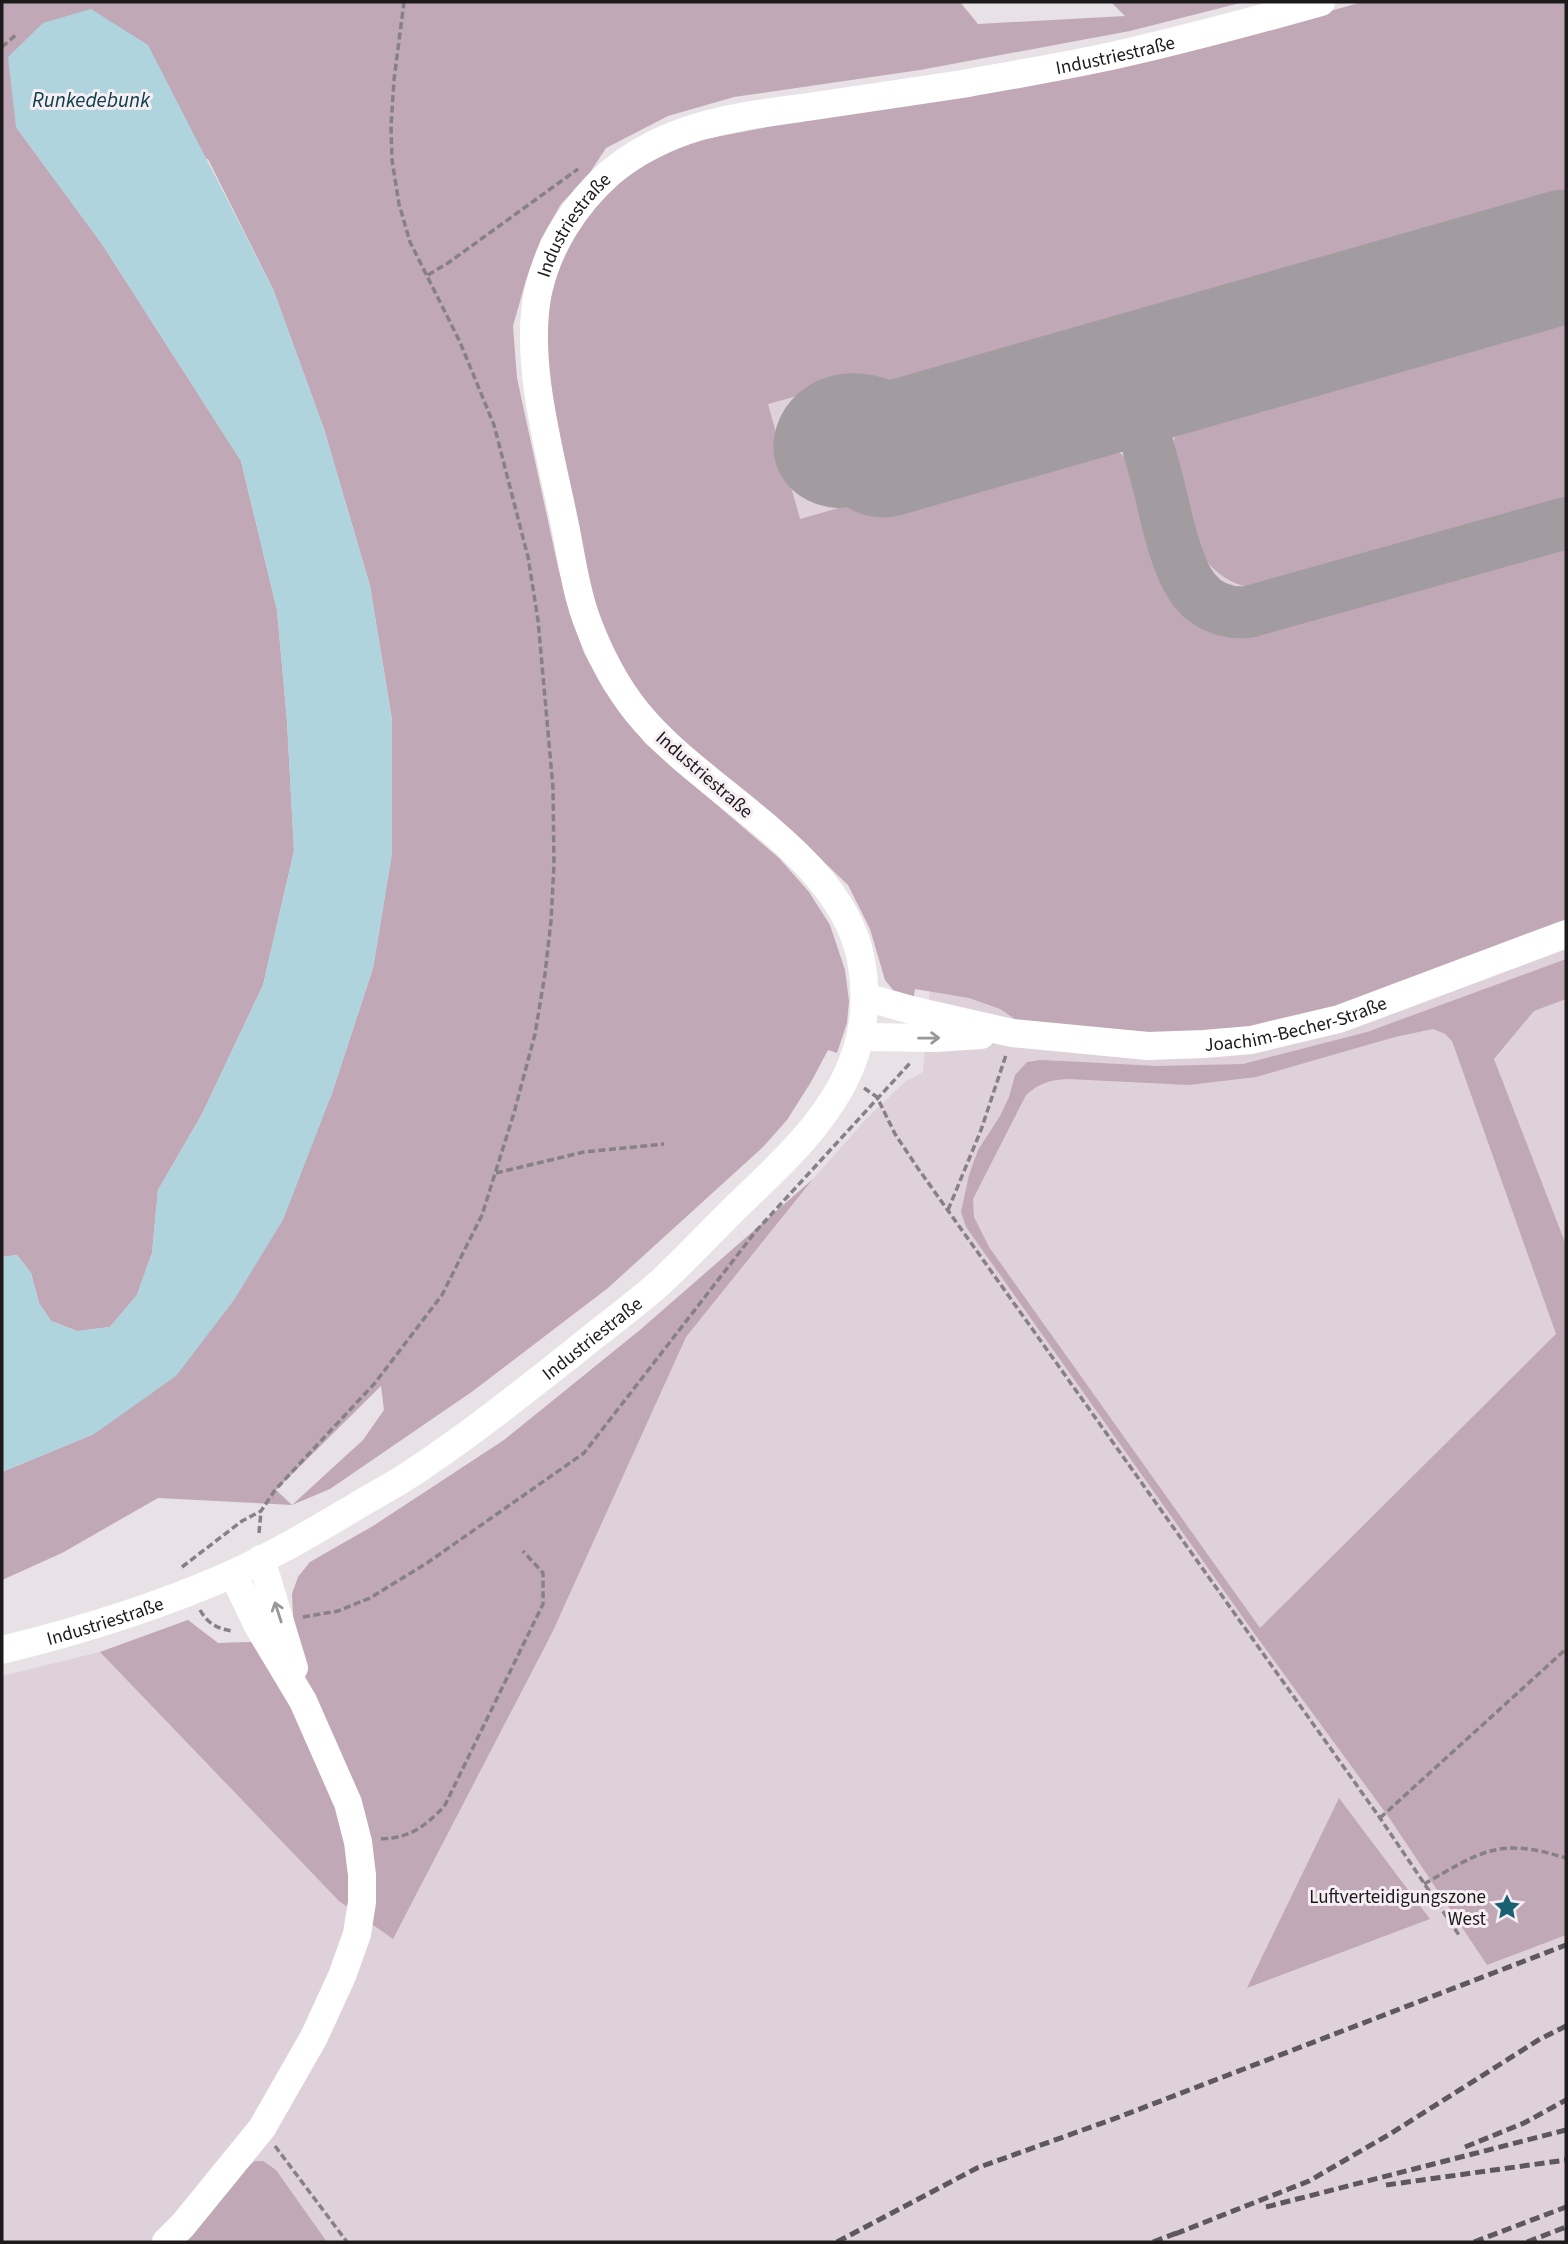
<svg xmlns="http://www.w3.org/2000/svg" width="1568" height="2244" font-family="'Source Sans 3',sans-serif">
<rect width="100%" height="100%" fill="#e8e1e5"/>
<!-- built -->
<path fill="#dfd1d9" d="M1566,2V2242H2V1676L100,1652L188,1620L218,1643L250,1642L294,1630L292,1594L298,1577L310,1562L373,1526L504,1440L640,1330L813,1179L867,1118L906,1081L923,1072L930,988L871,915L568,453Z"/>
<!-- green -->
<path fill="#c1a8b7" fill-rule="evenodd" d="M2,2H960L978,24L1125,16L1111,2H1244L1130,31L920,70L734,97L668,116L606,148L587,177L561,204L541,239L526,280L513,326L517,378L558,567L571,615L584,653L603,688L645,743L779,858L809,892L830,925L845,970L849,1001L847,1023L837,1053L828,1050L811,1082L787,1120L763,1147L608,1288L473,1391L330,1489L292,1505L158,1498L62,1553L2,1580V1472L94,1434L331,1096L373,968L392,853V720L370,586L324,429L273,289L208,159L16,127L102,244L241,461L277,610L287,721L294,851L263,985L202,1114L158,1190L152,1253L137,1295L110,1327L77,1331L51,1321L39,1303L31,1273L17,1255L2,1257ZM381,1386L384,1410L363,1440L292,1505L276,1490Z
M1362,2H1566V208L907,395L856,380L768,404L800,519L1066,443C1075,442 1085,441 1093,442C1180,453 1126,614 1227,627C1249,630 1270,624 1291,619L1566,540V921L1318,1013L1263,1025L1203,1033L1146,1034L1018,1021L1000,1009L969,998L915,989L913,1001L898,996L885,980L870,929L848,885L802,841L729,785L642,702L594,612L545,370L550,286L575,230L612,187L636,169L690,142L1250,34Z
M1566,302V505L1283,586C1273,587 1261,590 1251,588C1207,579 1192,542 1181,505C1170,467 1163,440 1193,409Z
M1566,959V999L1534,1011L1494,1059L1566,1245V1935L1487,1965L1390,1819L1254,1633L966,1227L961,1212L969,1175L978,1150L1000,1116L1009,1097L1015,1075L1027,1062L1040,1060L1063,1061L1156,1066L1243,1064L1367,1032ZM1433,1029L1445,1034L1452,1041L1556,1334L1260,1628L989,1247L974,1217L973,1199L1026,1095C1039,1083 1050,1080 1068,1079L1189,1085L1256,1077L1395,1037Z
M813,1179L686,1337L552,1633L393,1939L339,1901L100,1652L188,1620L218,1643L250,1642L294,1630L292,1594L298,1577L310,1562L373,1526L504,1440L640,1330Z
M1339,1798L1430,1919L1247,1988Z
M255,2161H263L276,2170L327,2242H185L242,2171Z"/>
<!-- water -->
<path fill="#afd4dd" d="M91,9L148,45L273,289L324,429L370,586L392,720V853L373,968L331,1096L283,1220L234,1300L176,1376L94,1434L2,1472V1257L17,1255L31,1273L39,1303L51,1321L77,1331L110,1327L137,1295L152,1253L158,1190L202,1114L263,985L294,851L287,721L277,610L241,461L102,244L16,127L8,57L43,23Z"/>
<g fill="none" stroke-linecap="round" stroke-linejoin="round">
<!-- taxiway -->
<path stroke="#a29ca0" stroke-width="52" d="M1189,364C1173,373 1157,382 1149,399C1146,408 1144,422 1145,431C1147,447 1153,463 1157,479C1165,510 1175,567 1195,591C1208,607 1228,614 1248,612L1566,523
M1019,411L1081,394C1110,396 1128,406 1145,430
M883,451C869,458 861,476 845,481C839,483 830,481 824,479C779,461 802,405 843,400C876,395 905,417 936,424C945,427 954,427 963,427"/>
<!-- runway -->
<path stroke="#a29ca0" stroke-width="133" d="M883,451L1566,256"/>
<!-- path -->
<path stroke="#868184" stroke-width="3.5" stroke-dasharray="7 3.5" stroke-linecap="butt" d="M2,47L17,34
M428,275L448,263L578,169
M864,1088L877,1097L895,1134L917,1167L1380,1818L1459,1935
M496,1173L584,1152L664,1144
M948,1210L981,1130L1006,1055
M259,1533L261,1511
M182,1567L242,1521L261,1511L275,1490L375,1383L442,1295L482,1215L514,1113L535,1034L545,974L551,921L554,864L553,788L538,620L528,557L494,425L460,342L410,242L399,204L392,160L391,126L394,80L404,2
M200,1610C208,1624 218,1629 233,1631
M303,1617L338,1611L370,1598L427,1563L584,1453L756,1231L911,1062
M1380,1818L1566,1649
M381,1839C412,1837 422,1828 444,1807L543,1604V1573L523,1551
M1424,1884C1482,1851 1499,1837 1566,1858
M275,2146L347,2242"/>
<!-- minor -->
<g stroke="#fff" stroke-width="28">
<path id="s1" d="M865,997L915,1011L1012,1033L1148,1046L1204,1044L1251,1040L1339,1019L1566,934"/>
<path d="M861,1037L935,1038L981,1035"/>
<path d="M261,1559L294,1668"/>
<path id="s2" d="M2,1650C80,1631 157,1607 230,1575C273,1556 314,1531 355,1507C375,1495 396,1484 415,1471C471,1434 522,1393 574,1352C603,1328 634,1306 662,1281C686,1258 709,1234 732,1211C773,1171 816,1134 843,1083C863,1045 869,1002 861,960C841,853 701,792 637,712C616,686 601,657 589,626C575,591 571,552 563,516C549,448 524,360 538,292C548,246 575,204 610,173C669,124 735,117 808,107C860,99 911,92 962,84C1018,74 1074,65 1129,52C1194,37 1257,20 1321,2"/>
<path d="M166,2242L183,2225L262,2128L314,2037L342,1976L357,1934L362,1902V1875L358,1842L348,1803L303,1701L258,1626L233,1574"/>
</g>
<!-- rail -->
<path stroke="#5c585b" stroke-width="5" stroke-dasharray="10 5" stroke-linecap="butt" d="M1465,2147L1524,2123L1566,2100
M1386,2185L1566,2160
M1266,2207L1566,2130
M1175,2234L1309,2181L1390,2134L1540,2039L1566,2026
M837,2242L977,2168L1119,2117L1566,1945
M1153,2242L1182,2231
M1474,2242L1566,2207
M1527,2242L1566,2227"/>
</g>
<!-- one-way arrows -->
<defs><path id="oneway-shaft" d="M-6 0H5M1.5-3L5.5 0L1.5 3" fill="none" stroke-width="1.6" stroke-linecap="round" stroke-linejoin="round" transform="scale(1.75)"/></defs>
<g stroke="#999899">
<use href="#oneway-shaft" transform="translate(929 1038) rotate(-1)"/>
<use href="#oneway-shaft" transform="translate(278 1612) rotate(-108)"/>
</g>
<!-- icons -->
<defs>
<symbol id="sight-bare" viewBox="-9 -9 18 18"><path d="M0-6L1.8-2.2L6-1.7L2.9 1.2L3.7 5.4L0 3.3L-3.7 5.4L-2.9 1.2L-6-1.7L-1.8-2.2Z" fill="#196170" stroke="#f6eef2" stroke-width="2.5" paint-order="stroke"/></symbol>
</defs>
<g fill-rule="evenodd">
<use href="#sight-bare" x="1488" y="1888" width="38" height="38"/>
</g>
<g text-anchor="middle" stroke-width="6" stroke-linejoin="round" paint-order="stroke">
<!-- street labels -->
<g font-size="19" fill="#1d1a1c" stroke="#f6eef2">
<text dy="7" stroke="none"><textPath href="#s2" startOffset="2604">Industriestraße</textPath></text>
<text dy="7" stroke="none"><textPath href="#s2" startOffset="2016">Industriestraße</textPath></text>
<text transform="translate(705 774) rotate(41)" y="7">Industriestraße</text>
<text dy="7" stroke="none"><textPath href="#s1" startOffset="438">Joachim-Becher-Straße</textPath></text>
<text dy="7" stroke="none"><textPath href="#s2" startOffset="674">Industriestraße</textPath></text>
<text dy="7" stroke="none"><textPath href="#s2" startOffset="107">Industriestraße</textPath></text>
</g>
<!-- poi labels -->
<g font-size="19" fill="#1d1a1c" stroke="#f6eef2" text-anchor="end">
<text x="1486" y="1903">Luftverteidigungszone<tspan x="1486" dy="22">West</tspan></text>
</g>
<!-- water labels -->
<g font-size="21" font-style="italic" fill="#0a414c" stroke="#f6eef2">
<text x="91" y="107">Runkedebunk</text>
</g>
</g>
<!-- border -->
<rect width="1568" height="2244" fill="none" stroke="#1d1a1c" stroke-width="7"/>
</svg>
